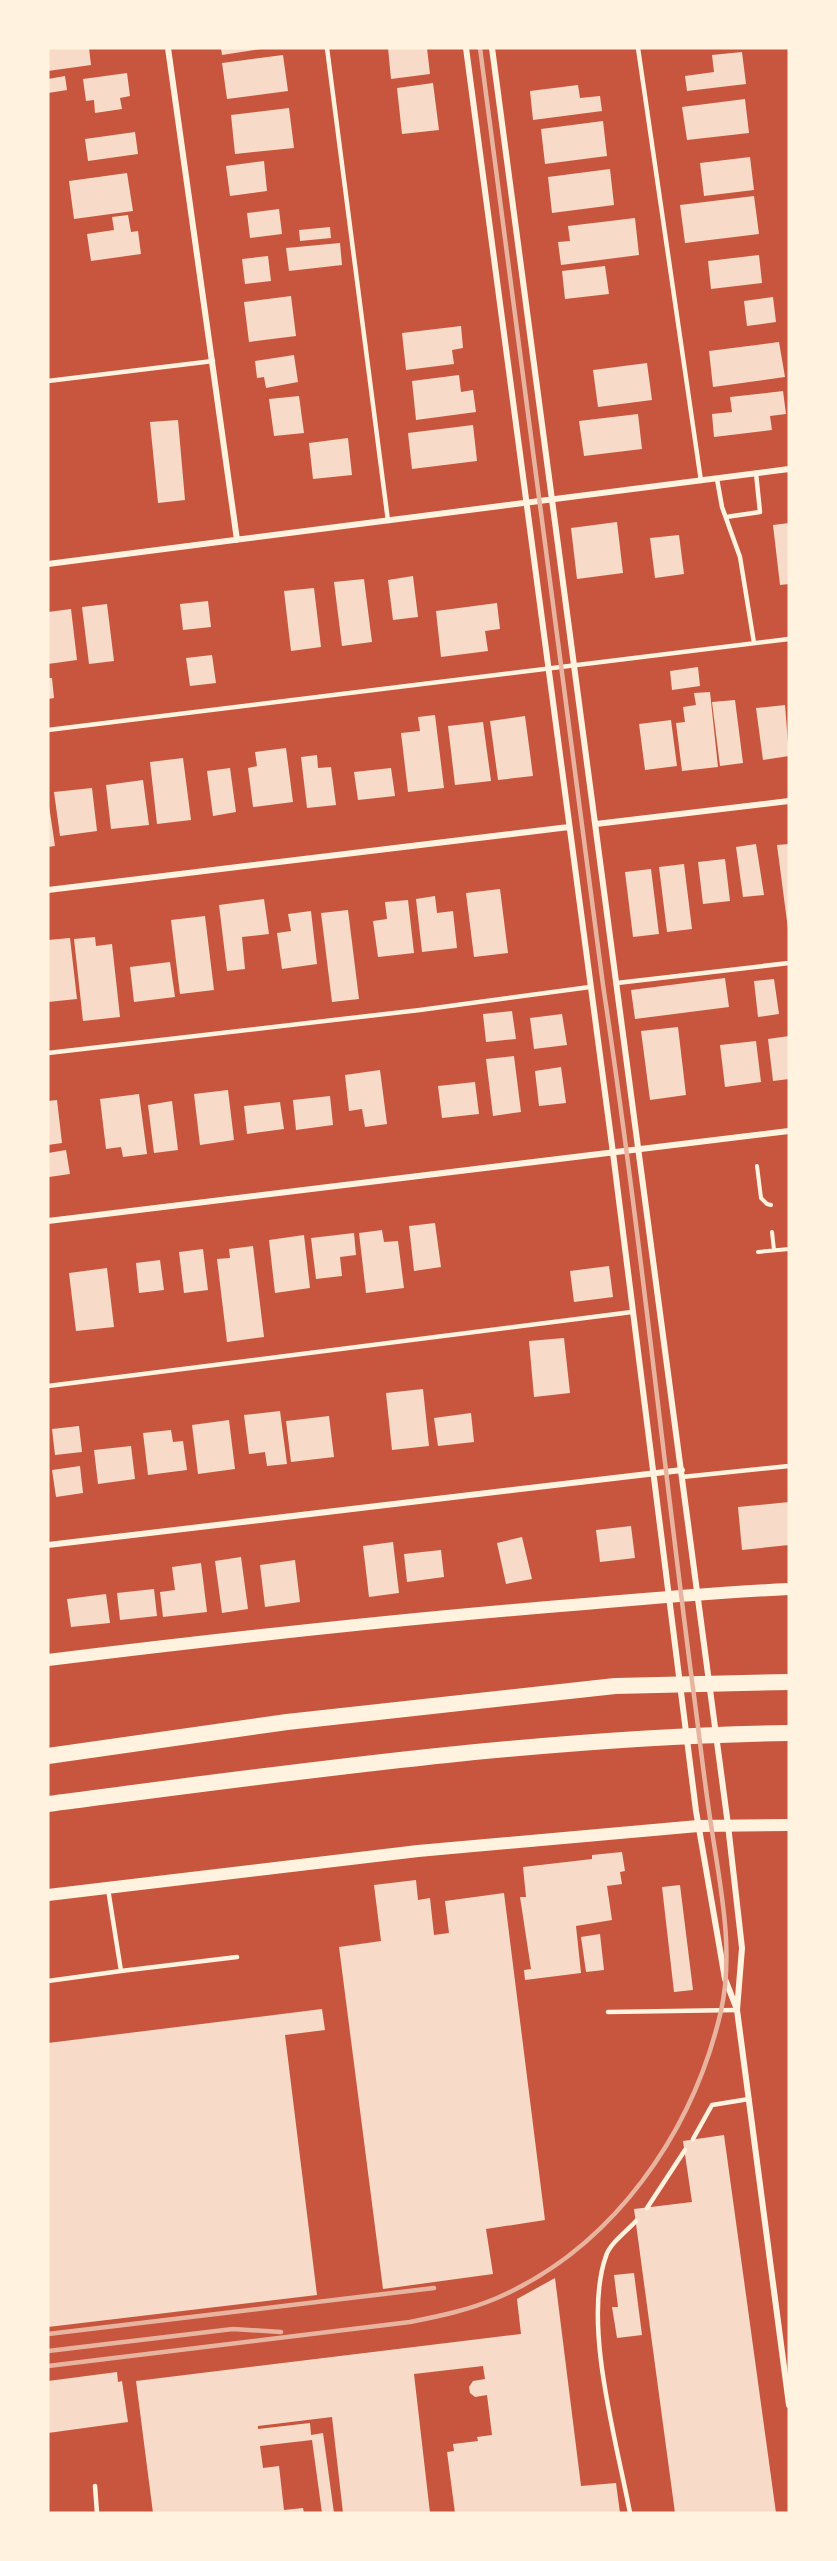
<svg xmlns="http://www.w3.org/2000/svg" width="837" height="2561" font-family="'Nunito Sans',sans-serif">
<rect width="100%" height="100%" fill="#c8553d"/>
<!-- building -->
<path fill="#f7dbc8" d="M48,48H89L91,65L48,71Z
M221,48H261V49L222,55Z
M388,48H427L430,74L391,79Z
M742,52L746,84L687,91L685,76L714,72L712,55Z
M283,55L288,91L227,99L222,63Z
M127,73L130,96L120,98L122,109L95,113L94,100L86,101L83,79Z
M65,76L67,90L48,93V79Z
M433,83L439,130L402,134L397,88Z
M578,85L580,98L600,96L602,111L533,120L530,91Z
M745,99L749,133L687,140L682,107Z
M289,108L294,148L235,154L231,115Z
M603,121L607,156L545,164L541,129Z
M135,132L138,154L88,161L85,139Z
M750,157L754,190L704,196L700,163Z
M264,161L267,191L230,196L226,166Z
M610,169L614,205L552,213L548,177Z
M127,173L133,211L74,219L69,181Z
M754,196L759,234L685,243L680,205Z
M279,209L282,234L250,238L247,213Z
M128,215L131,232L138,231L141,254L91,261L87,234L114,230L112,217Z
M635,218L639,255L561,265L558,242L570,241L568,226Z
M330,227L331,238L300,241L299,230Z
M340,243L342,265L289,271L286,248Z
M759,255L762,283L711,289L708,261Z
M268,256L271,281L245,284L242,259Z
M605,266L609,294L565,299L562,271Z
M291,296L296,336L249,342L244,302Z
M773,297L776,322L747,326L744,301Z
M461,326L463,348L452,350L454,364L406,370L402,333Z
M779,342L785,377L713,387L709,351Z
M294,355L298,382L266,388L264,377L257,378L255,361Z
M647,363L652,400L598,407L593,370Z
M459,375L461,392L473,390L476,412L416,420L412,381Z
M783,391L786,414L770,416L772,430L714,437L712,414L732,412L730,397Z
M299,396L304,433L274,436L269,399Z
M638,414L642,449L584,456L579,421Z
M178,420L185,500L158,503L150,422Z
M473,425L477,461L412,469L408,433Z
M348,438L352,475L313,479L309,443Z
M617,522L623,573L577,579L571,528Z
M789,523V584L780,585L773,525Z
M679,535L684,574L655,578L650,538Z
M413,576L418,617L393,620L388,580Z
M364,579L372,642L342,646L334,582Z
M314,588L321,647L291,651L284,591Z
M208,601L211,627L183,630L180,604Z
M497,603L500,629L485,631L488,651L441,657L436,611Z
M107,604L114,661L89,664L82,607Z
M71,609L77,660L48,664V612Z
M212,655L216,683L190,686L186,658Z
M698,667L700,686L672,690L670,671Z
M48,678H52L54,698L48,699Z
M710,692L718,767L682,771L676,723L685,722L683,707L696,705L694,693Z
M735,700L743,763L720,766L712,702Z
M785,705L789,756L763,760L756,708Z
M435,715L444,788L408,792L401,733L420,731L418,717Z
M525,716L533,776L498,780L490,721Z
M671,720L677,766L645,770L639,724Z
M483,722L491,781L455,785L448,726Z
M286,748L293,802L253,807L248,768L257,766L255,752Z
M317,755L318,768L331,767L336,805L307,808L301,757Z
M183,758L191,820L157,824L150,762Z
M230,768L236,812L213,816L207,771Z
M391,768L395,796L358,800L354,772Z
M143,780L149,825L111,829L106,785Z
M92,788L97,831L60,836L54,792Z
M48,799L55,846L48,847Z
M756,844L764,895L743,897L736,847Z
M789,844V929H788L777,845Z
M725,859L730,901L703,904L698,862Z
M684,864L692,929L667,932L659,867Z
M651,869L659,934L633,937L625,872Z
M500,889L508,953L474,957L466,893Z
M435,896L437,913L453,911L457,948L422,952L416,899Z
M264,899L269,934L242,937L245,969L227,971L219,905Z
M408,900L414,953L378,957L373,921L387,919L385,902Z
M348,910L359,999L332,1002L321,913Z
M311,911L317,964L282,969L277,933L291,931L288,914Z
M205,916L214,990L180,994L171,920Z
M95,937L96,946L112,944L120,1017L83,1021L74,939Z
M70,938L77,999L48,1002V940Z
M170,962L175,997L134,1002L130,967Z
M725,978L729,1007L635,1019L631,990Z
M774,979L779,1014L758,1017L754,981Z
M512,1011L516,1039L486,1042L483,1014Z
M562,1014L567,1045L534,1049L530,1018Z
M678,1027L686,1095L650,1100L641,1031Z
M789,1036V1079L773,1081L768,1039Z
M756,1041L761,1082L725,1087L720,1045Z
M514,1056L521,1112L493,1116L486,1059Z
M561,1067L566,1103L539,1106L535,1071Z
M380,1070L387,1124L365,1127L362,1109L349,1111L345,1075Z
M475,1082L479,1114L442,1118L438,1086Z
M228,1090L234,1140L200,1145L194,1094Z
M139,1094L147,1154L123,1157L121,1147L106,1149L100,1099Z
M330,1096L333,1125L296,1130L293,1100Z
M57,1100L62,1143L48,1145V1101Z
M172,1101L178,1150L154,1153L148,1105Z
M280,1102L284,1129L247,1134L244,1106Z
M66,1150L70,1174L49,1177L48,1153Z
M435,1223L441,1267L414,1271L409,1226Z
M382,1230L384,1242L398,1241L404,1288L366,1293L359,1233Z
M354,1233L356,1255L340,1257L342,1276L316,1279L311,1238Z
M304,1235L310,1288L275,1293L269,1240Z
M253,1246L264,1337L227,1342L217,1259L230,1258L229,1249Z
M203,1249L208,1290L184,1293L179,1252Z
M160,1260L164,1290L139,1293L136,1263Z
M609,1266L613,1297L574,1302L570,1271Z
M107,1268L114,1327L76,1331L69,1273Z
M564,1338L570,1393L534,1397L529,1341Z
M423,1389L429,1446L392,1450L386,1393Z
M280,1411L287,1464L267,1466L265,1452L249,1454L244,1415Z
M471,1413L474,1442L438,1446L434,1418Z
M329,1416L334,1457L291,1462L286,1421Z
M229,1420L235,1469L198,1474L192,1425Z
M79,1426L82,1452L55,1455L52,1429Z
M171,1430L173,1442L183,1441L187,1470L148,1475L143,1433Z
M131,1446L135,1479L98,1484L94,1450Z
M80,1466L83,1493L56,1497L52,1470Z
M789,1502V1545L742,1550L738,1507Z
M631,1526L635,1558L600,1562L596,1530Z
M522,1537L532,1579L506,1584L497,1543Z
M393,1542L399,1593L369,1597L363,1546Z
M441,1550L444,1577L407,1582L404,1554Z
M241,1557L248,1609L222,1613L215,1561Z
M295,1560L300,1602L265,1607L260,1565Z
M201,1563L207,1612L163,1617L160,1592L175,1590L172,1567Z
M154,1589L157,1616L120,1620L117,1593Z
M106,1594L110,1623L71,1627L67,1599Z
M622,1852L625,1871L620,1872L622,1884L607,1886L612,1920L576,1926L581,1973L525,1980L524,1970L531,1969L520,1897H526L523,1867L592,1859V1855Z
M416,1880L418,1900L430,1898L434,1935L449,1933L445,1901L504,1893L545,2220L486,2229L493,2274L383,2289L339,1947L381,1941L374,1885Z
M680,1885L693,1990L674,1992L662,1887Z
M600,1934L604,1970L586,1972L581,1937Z
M322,2009L325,2030L285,2035L317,2295L48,2327V2043Z
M724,2135L776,2513H675L634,2209L692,2202L683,2141Z
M634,2273L642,2335L617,2338L612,2307H618L614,2275Z
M555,2278L581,2486L616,2483L620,2513H455L447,2452L454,2451L453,2444L478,2441L477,2437L492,2435L487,2395L475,2397L470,2393L469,2387L473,2381L485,2379L483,2366L414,2374L430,2513H343L332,2417L258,2426V2429L310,2423L311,2435L323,2433L334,2513H322L312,2440L260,2446L263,2468L279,2466L284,2510L303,2508L304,2513H153L136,2381L521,2334L517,2299Z
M117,2372L118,2382L122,2381L128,2422L48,2433V2381Z"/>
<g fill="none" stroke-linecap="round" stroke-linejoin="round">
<!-- path -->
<path stroke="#fff3e0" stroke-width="4" d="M757,1166L761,1198L767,1204L771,1205
M772,1232L774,1250
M758,1252L789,1249"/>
<!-- service -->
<path stroke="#fff3e0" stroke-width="4.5" d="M327,48L388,521
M638,48L701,481
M48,381L213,361
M717,479L722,507L740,557L754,643
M726,517L760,512L756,473
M48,730L789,639
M617,983L789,963
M48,1053L420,1010L590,987
M48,1386L632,1312
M682,1477L789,1466
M121,1971L237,1957
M48,1981L121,1971L108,1889
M608,2012L737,2010
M693,2139L712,2105L749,2099
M647,2208L685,2150
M95,2486L97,2513
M630,2513C617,2443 582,2324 606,2256C610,2243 627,2231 636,2221"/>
<!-- minor -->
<path stroke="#fff3e0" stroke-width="6" d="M168,48L237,540
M466,48L613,1153L696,1811L725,1979L736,2007
M492,48L728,1825L742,1948L737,2010L789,2405
M48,564L789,469
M596,824L789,801
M48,890L569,827
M48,1221L789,1131
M48,1545L682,1470"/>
<!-- secondary -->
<path stroke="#fff3e0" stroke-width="12" d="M48,1660C227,1638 406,1618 585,1604C653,1598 721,1592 789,1589
M48,1895L418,1851L698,1826L789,1825"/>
<!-- motorway -->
<path stroke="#fff3e0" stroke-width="16" d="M48,1756L287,1722L615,1686L789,1682
M48,1804C294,1772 541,1737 789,1733"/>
<!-- rail -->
<path stroke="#e9b49f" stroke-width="4.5" d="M48,2334L434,2288
M48,2351L233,2329L281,2332
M48,2366L410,2322C440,2316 469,2310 497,2298C614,2247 693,2132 721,2011C734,1952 721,1890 712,1831C704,1781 699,1731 692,1681C662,1449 638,1216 603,985L480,48"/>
</g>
<!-- border -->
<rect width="837" height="2561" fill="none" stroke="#fff3e0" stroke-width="99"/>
</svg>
